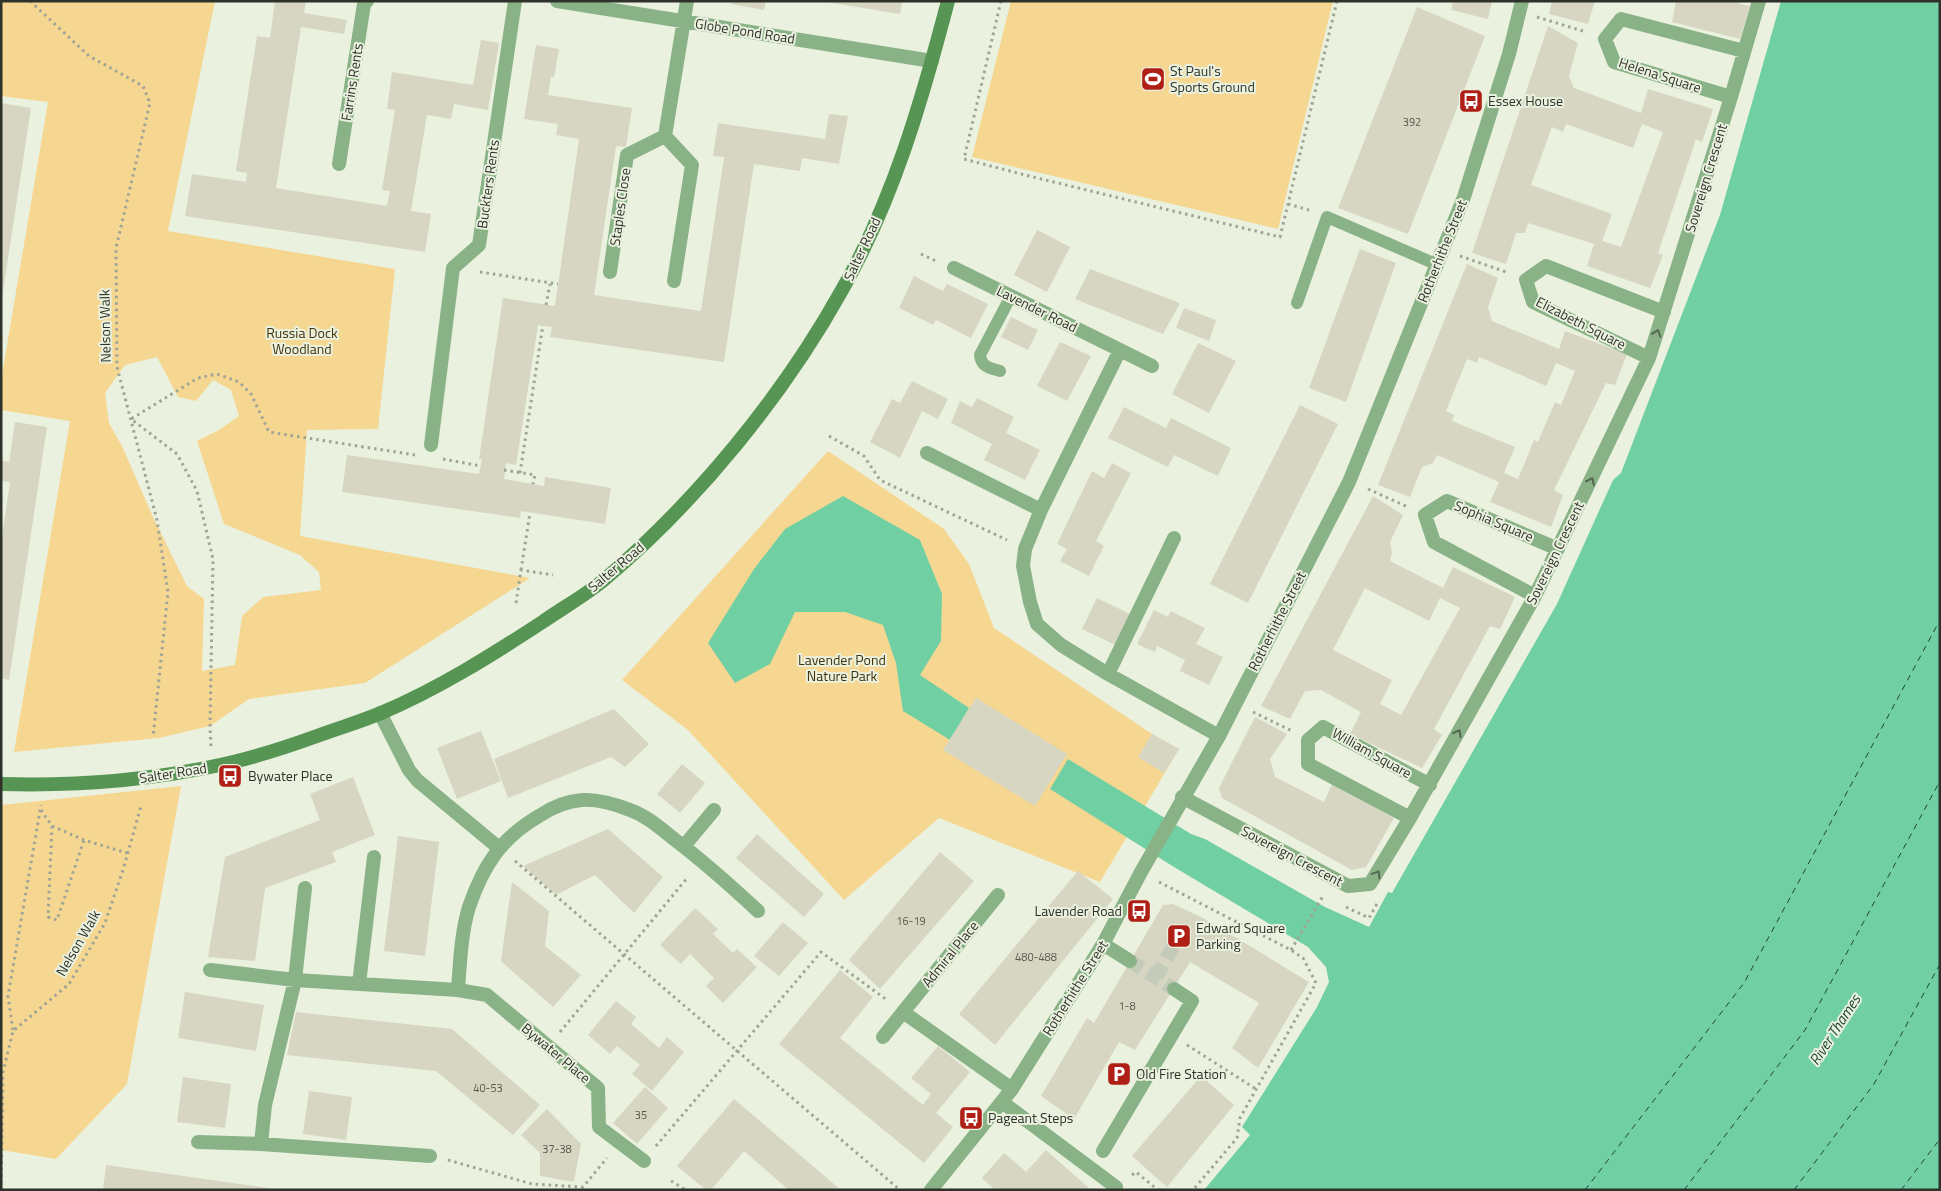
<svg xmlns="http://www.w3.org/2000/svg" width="1941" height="1191" font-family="'Titillium Web',sans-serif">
<rect width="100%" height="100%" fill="#eaf1de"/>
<!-- green -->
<path fill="#f6d792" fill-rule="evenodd" d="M1,1H215L168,231L395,269L378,429L307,430L300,536L530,578L365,683L249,699L210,726L159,738L14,752L70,421L1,410V381L48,102L1,96ZM157,357L178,397L196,401L213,380L231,390L239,416L219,430L197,441L224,524L300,555L319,572L321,590L263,597L242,616L235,665L202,671L204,599L187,586L153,517L122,446L109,423L105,393L125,365Z
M1011,1H1333L1278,229L972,157Z
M828,451L944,529L969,564L994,628L1152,734L1179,749L1100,882L939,818L844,900L688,730L622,680Z
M181,786L127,1084L56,1159L1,1150V805Z"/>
<!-- water -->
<path fill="#70cfa3" d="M1781,1H1940V1190H1204L1250,1135L1242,1127L1317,1007L1329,982L1326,967L1308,947L1174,867L1050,789L1068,759L1191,834L1205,839L1325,907L1369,927L1388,892L1392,893L1557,604L1613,480L1621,473L1720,215Z
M843,496L920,540L942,594L941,641L920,675L969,708L950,740L903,711L896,663L883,625L845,612H795L770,664L735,683L708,643L754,569L785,529Z"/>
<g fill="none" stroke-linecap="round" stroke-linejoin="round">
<!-- ferry -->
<path stroke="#1e4735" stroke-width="1" stroke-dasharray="6 5" stroke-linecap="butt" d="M1585,1190L1744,983L1940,620
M1684,1190L1805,1030L1940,781
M1794,1190L1874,1084L1940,964
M1901,1190L1940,1139"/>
</g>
<!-- building -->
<path fill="#d7d6c3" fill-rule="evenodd" d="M275,1H306L304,13L347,20L344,34L301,27L276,188L387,206L390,191L382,190L395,110L387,109L392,72L473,85L481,40L499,43L488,110L454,104L451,119L427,115L411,211L431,214L425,252L185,216L192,174L246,182L247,173L236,171L257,36L270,38Z
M732,1H766L764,10L731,4Z
M820,1H902L900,14Z
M1453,1H1492L1488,19L1451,10Z
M1552,1H1595L1588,24L1549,14Z
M1676,1H1740L1739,4L1750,6L1740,39L1672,22Z
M1417,7L1485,36L1408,234L1338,208Z
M1548,26L1578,43L1569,76L1574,88L1641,113L1648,89L1713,109L1702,142L1696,139L1658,253L1663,255L1650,288L1587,266L1594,244L1528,223L1525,233H1516L1506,264L1472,253ZM1566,124L1633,148L1642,124L1663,132L1621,247L1602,241L1612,214L1531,185L1552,127L1563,132Z
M536,45L559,49L554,77H551L548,95L632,108L626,147L616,146L594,295L701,311L724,157L713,156L718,123L825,139L829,114L848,116L839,164L802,158L800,171L754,164L724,362L550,337L552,327L538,325L516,465L506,463L504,479L544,486L545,477L611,488L605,524L521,511L520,518L342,492L347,455L479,474L482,459H479L503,298L555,306L579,139L556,135L558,124L524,119Z
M1,103L31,108L2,298H1Z
M1037,230L1070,247L1047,292L1014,275Z
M1360,249L1396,263L1346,402L1309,388Z
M1467,264L1498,278L1488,307L1492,321L1559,349L1565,331L1627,354L1615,385L1606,383L1554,490L1563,495L1551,527L1490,502L1499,482L1437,455L1433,463L1422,467L1410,497L1378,485ZM1479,357L1546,386L1556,363L1575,371L1561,405L1555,402L1538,442L1534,440L1518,479L1504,473L1515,447L1452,421L1454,415L1446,411L1467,359L1477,363Z
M1090,269L1180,303L1163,334L1075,299Z
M914,276L943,291L947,284L988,304L971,338L936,320L933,325L899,308Z
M1184,308L1216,320L1209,341L1176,328Z
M1011,317L1038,330L1028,350L1001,337Z
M1060,342L1091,356L1067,401L1037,386Z
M1198,343L1236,361L1209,413L1172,394Z
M912,381L948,399L938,419L922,411L900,458L870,442L892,399L900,403Z
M977,398L1014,417L1006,433L1040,450L1025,480L984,460L992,444L951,423L960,401L972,407Z
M1300,405L1338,424L1248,603L1210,584Z
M1124,407L1166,428L1171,418L1231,448L1218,476L1174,455L1168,467L1108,438Z
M15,422L47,427L9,680L1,678V543L10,482L1,481V460L9,462Z
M1112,463L1131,473L1096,541L1104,546L1089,576L1060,561L1067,549L1057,544L1092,471L1104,478Z
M1373,496L1403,515L1390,542L1392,553L1390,561L1443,588L1453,567L1515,597L1500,629L1490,626L1434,729L1442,735L1422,768L1350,734L1361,712L1321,690L1305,691L1290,719L1261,706ZM1365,588L1429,621L1440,598L1460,608L1401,715L1380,704L1392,680L1333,650Z
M1097,598L1130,614L1115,645L1082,629Z
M1154,610L1168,617L1171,611L1205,628L1196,644L1223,657L1209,685L1180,671L1185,660L1157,646L1155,652L1137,644Z
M976,698L1067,754L1035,806L943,750Z
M614,709L649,744L625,767L611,757L508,798L494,759Z
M1255,717L1287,734L1270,759L1275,777L1324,802L1332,784L1394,818L1366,867L1352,870L1222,798L1219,788Z
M481,731L501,781L457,799L437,748Z
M1152,734L1179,749L1164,773L1138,757Z
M682,764L705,783L680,813L657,794Z
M353,777L375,835L332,852L336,862L265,888L255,961L208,957L225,857L320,820L310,794Z
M608,829L663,877L634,913L595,875L556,895L523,866Z
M757,834L824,894L804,917L736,858Z
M398,836L439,842L425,956L384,951Z
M940,852L974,881L880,989L849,960Z
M1078,871L1113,899L995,1045L959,1014Z
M512,882L549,911L545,946L581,975L553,1007L501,961Z
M1173,904L1205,919L1309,982L1258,1068L1232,1048L1259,1003L1190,962L1135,1050L1119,1042L1074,1119L1041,1096L1087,1018L1094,1023L1163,905Z
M695,908L718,929L713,934L733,953L737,949L757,967L723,1003L706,986L714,978L690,954L681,964L660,945Z
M783,922L808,943L779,976L754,956Z
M840,970L873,997L840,1038L923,1105L931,1094L911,1078L938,1046L970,1072L936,1113L953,1127L924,1163L779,1044Z
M185,992L264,1005L256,1051L178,1038Z
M616,1001L636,1017L631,1024L659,1048L667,1037L684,1052L652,1091L632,1074L640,1065L617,1046L610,1054L588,1035Z
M296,1012L452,1029L540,1105L513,1135L436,1071L287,1055Z
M1201,1076L1234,1105L1167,1187L1132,1156Z
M183,1077L231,1084L225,1128L177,1122Z
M645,1087L668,1108L637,1144L613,1123Z
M309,1091L352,1097L346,1140L303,1134Z
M734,1099L841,1190H789L744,1151L711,1190H706L677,1166Z
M547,1109L581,1144L574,1182L540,1176V1153L521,1135Z
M1046,1150L1091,1190H995L982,1178L1004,1153L1026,1172Z
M106,1165L275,1189V1190H103Z"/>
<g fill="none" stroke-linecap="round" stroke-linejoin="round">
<!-- minor-tunnel -->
<path stroke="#c5cbba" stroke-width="14" stroke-dasharray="14 7" stroke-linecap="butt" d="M1130,961L1174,989
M1156,977L1179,936"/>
<!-- path -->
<path stroke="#9fa496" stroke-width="3" stroke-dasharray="2.5 4" stroke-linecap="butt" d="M30,1L89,56L143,86L150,103L116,248L117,367L157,520L168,592L153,737
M1001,1L964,159L1029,176L1280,237L1337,1
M1537,17L1586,32
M1288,204L1309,210
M921,254L936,261
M1460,256L1509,273
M480,272L558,284
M546,305L550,284
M829,436L864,456L880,480L1007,540
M443,459L481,466
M504,470L535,475L533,484
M520,473L543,325
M1368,489L1408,507
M521,570L530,513
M516,603L521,570L553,575
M1253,712L1292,731
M211,746L210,726L213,559L197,491L177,454L131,419L198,378L217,374L239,382L251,394L269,432L415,455
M41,810L52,826L84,840L127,853
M52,826L48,917L57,920L84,840
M515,861L900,1190
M1159,882L1291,950L1303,958L1316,983L1240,1118L1237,1138L1193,1190
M1346,907L1369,918L1378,902
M1291,950L1323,896
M13,1030L8,996L41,805
M560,1032L688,877
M1187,1045L1256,1089
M656,1146L821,952L887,1000
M448,1160L532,1184L583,1187L607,1158
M1132,1175L1136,1172L1158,1190
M671,1181L686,1190
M1,1190L3,1072L13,1031L69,984L105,923L123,870L141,806"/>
<!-- service -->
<path stroke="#89b387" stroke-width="12" d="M1297,303L1327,217L1438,265
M1000,371C990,368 981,367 980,355L1011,296"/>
<!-- pedestrian -->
<path stroke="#89b387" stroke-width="14" d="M1002,1102L1116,1187"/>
<!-- minor -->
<path stroke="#89b387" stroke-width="14" d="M557,1L932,61
M1731,97L1614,62L1605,39L1621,19L1744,51
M665,136L692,165L674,281
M339,164L364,4L367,1
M954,268L1120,350L1041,510L1025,549L1023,566L1030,602L1037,624L1061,645L1108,674L1219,736
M610,272L627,155L665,136L687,1
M1120,350L1152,366
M1649,358L1533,302L1526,280L1546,266L1664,312
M431,445L453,268L479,245L515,1
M927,453L1041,510
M1535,596L1434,542L1425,515L1447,501L1558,549
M1108,674L1174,538
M380,713L409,770L417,780L499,848
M1182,797L1348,886L1370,884L1410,818L1535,596L1649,358L1731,97L1759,1
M1410,818L1308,764V740L1323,727L1430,785
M684,846L714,810
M305,888L295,980L265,1105L261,1144L430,1156
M998,895L903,1012L1012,1089
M1103,944L1130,961
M210,970L295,980L458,990
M359,984L374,857
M883,1037L903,1012
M198,1142L261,1144
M1103,1151L1192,1001L1174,989
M644,1161L599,1127L598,1088L487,995L458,990C460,963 461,933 469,907C483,866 501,838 539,816C551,808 567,801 582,800C598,799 615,804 630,810C647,816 660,828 674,839C703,861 731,886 758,911"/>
<!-- tertiary -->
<path stroke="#89b387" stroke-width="14" d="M931,1190L1012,1089L1103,944L1141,872L1219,736L1349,482L1464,197L1509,54L1522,1"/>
<!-- secondary -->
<path stroke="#569553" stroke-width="14" d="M1,784C73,786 145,781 215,766C250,759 284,748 317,736C338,728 360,722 381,713C438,689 492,655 544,621C564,607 586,595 605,579C697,501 783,396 842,290C893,201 922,100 948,1"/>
</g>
<!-- one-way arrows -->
<defs><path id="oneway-chevron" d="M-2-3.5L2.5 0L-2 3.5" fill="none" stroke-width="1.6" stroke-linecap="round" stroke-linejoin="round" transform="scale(1.25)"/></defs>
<g stroke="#536650">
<use href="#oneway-chevron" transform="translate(1657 333) rotate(-71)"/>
<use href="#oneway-chevron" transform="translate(1591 481) rotate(-65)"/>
<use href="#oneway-chevron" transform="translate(1458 733) rotate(-61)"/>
<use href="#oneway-chevron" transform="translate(1377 874) rotate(-59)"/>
</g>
<!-- icons -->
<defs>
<symbol id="stadium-square" viewBox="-11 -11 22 22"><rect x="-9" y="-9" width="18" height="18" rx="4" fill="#af1f16" stroke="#eaf1de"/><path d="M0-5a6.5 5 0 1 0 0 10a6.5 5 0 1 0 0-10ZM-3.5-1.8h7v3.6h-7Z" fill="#fff"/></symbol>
<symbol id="bus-square" viewBox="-11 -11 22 22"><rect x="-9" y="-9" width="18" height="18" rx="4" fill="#af1f16" stroke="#eaf1de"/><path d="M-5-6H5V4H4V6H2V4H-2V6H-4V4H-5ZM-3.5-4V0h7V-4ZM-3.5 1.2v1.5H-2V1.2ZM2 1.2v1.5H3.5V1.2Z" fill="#fff"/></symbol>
<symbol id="parking-square" viewBox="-11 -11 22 22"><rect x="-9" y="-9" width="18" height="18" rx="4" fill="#af1f16" stroke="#eaf1de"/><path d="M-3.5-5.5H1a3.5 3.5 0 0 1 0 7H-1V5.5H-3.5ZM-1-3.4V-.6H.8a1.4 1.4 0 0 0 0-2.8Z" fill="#fff"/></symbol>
</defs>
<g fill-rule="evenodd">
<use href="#stadium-square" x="1139" y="65" width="28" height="28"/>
<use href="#bus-square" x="1457" y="87" width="28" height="28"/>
<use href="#bus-square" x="216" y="762" width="28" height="28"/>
<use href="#bus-square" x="1125" y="897" width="28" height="28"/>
<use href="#parking-square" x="1165" y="922" width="28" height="28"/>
<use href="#parking-square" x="1105" y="1060" width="28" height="28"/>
<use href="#bus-square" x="957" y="1104" width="28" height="28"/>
</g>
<g text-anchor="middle" stroke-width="4" stroke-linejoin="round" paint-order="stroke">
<!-- number labels -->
<g font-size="11" fill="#595b51">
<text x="1412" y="126">392</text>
<text x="911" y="925">16-19</text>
<text x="1036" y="961">480-488</text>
<text x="1127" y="1010">1-8</text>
<text x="488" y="1092">40-53</text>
<text x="641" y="1119">35</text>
<text x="557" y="1153">37-38</text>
</g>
<!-- street labels -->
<g font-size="14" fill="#2f322b" stroke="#eaf1de">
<text transform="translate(745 31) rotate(9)" y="5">Globe Pond Road</text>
<text transform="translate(1660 75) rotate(18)" y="5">Helena Square</text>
<text transform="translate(352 82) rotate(-81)" y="5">Farrins Rents</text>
<text transform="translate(1706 178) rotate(-73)" y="5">Sovereign Crescent</text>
<text transform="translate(488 184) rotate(-82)" y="5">Buckters Rents</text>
<text transform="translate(620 207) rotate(-82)" y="5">Staples Close</text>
<text transform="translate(862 249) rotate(-65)" y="5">Salter Road</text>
<text transform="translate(1442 251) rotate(-68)" y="5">Rotherhithe Street</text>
<text transform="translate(1037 309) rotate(26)" y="5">Lavender Road</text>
<text transform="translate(1581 323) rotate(27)" y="5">Elizabeth Square</text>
<text transform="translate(105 326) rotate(-91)" y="5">Nelson Walk</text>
<text transform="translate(1494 521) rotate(23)" y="5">Sophia Square</text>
<text transform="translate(1555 553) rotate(-64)" y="5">Sovereign Crescent</text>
<text transform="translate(616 567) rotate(-40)" y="5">Salter Road</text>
<text transform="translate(1277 621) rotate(-63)" y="5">Rotherhithe Street</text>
<text transform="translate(1372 753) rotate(29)" y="5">William Square</text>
<text transform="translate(173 773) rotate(-9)" y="5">Salter Road</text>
<text transform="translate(1292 856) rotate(28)" y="5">Sovereign Crescent</text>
<text transform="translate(78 943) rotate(-60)" y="5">Nelson Walk</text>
<text transform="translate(950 954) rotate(-51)" y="5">Admiral Place</text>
<text transform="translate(1075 988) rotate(-58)" y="5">Rotherhithe Street</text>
<text transform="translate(556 1053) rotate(40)" y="5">Bywater Place</text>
</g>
<!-- poi labels -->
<g font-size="14" fill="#2f322b" stroke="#eaf1de" text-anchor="start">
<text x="1170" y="76">St Paul's<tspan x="1170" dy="16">Sports Ground</tspan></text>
<text x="1488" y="106">Essex House</text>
<text x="248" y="781">Bywater Place</text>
<text x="1122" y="916" text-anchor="end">Lavender Road</text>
<text x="1196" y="933">Edward Square<tspan x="1196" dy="16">Parking</tspan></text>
<text x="1136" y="1079">Old Fire Station</text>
<text x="988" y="1123">Pageant Steps</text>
</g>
<!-- park labels -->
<g font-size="14" fill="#42330d" stroke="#eaf1de">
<text x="302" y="338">Russia Dock<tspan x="302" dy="16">Woodland</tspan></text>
<text x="842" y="665">Lavender Pond<tspan x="842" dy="16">Nature Park</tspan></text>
</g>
<!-- water labels -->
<g font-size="15" font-style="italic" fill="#1e4735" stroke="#eaf1de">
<text transform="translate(1835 1030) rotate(-57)" y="5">River Thames</text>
</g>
</g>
<!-- border -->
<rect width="1941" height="1191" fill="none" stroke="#2f322b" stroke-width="5"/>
</svg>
